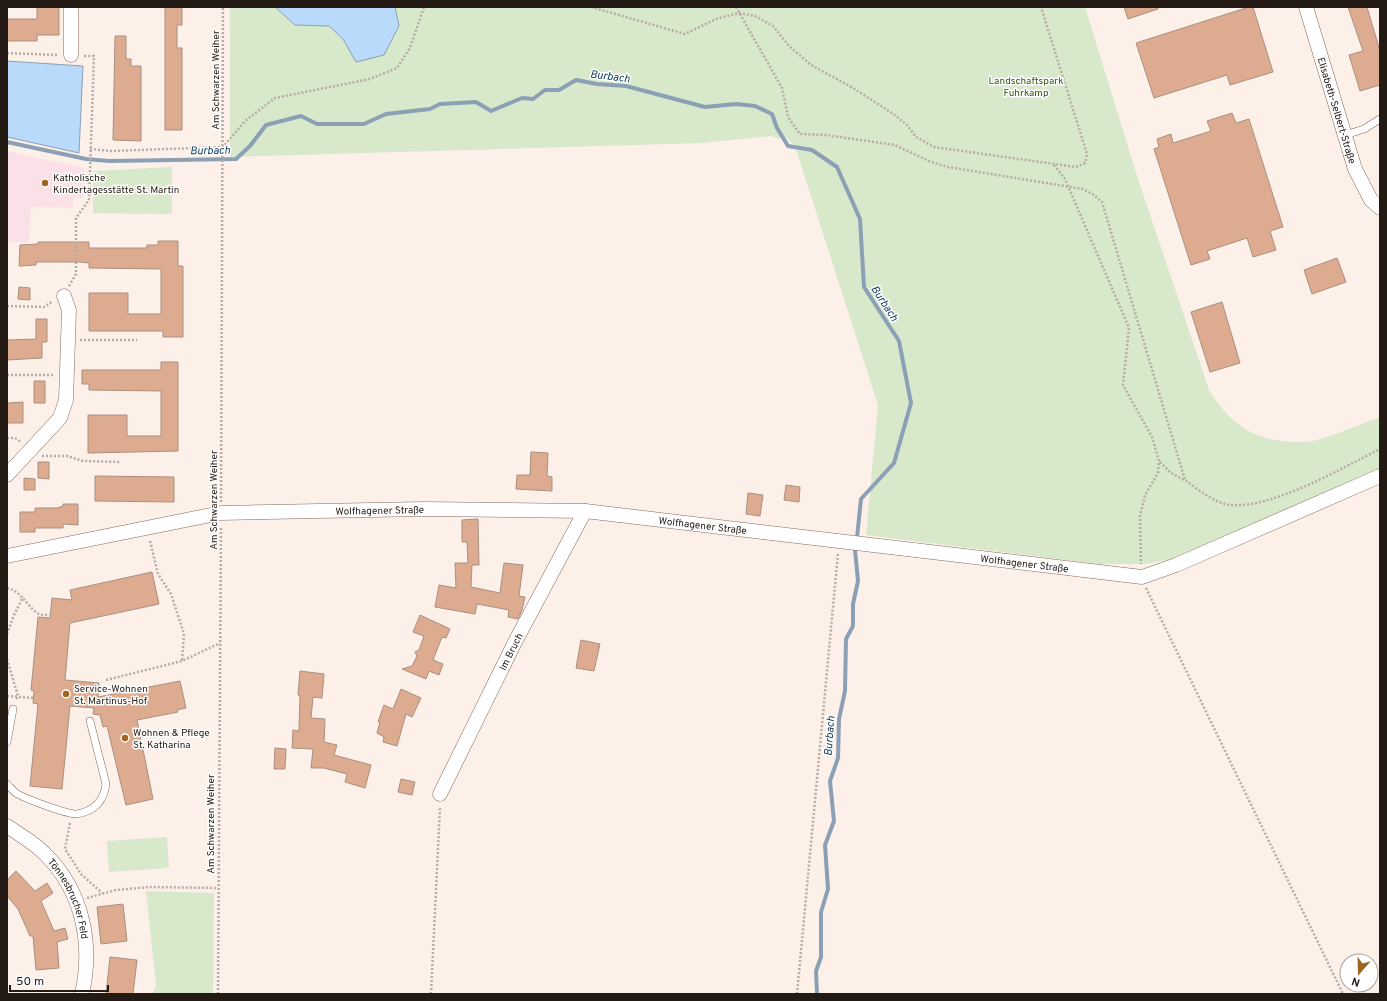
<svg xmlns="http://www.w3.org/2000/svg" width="1387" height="1001" font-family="Overpass,sans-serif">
<rect width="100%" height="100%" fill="#fcf0e9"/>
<!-- education -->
<path fill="#fbe1e7" d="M7,151L84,168L83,198H73V208L31,207L29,242L7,243Z"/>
<!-- green -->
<path fill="#d7e8cb" d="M230,7H1085L1138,179L1209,390C1228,420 1246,436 1282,441C1292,442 1303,443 1313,441C1336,435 1358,425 1380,417V470L1222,538L1172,559L1145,564H1099L866,535L878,405L795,146L782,134L780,139L771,136L703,143L230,157Z
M172,167V214L93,213V171Z
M167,837L169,868L109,872L107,841Z
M146,891L214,893L213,994H153L156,985Z"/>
<!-- water -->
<path fill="#b9dafa" stroke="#8ca0b5" d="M275,7H395L399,26L384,55L356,62L343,39L329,26L295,25Z
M7,61L83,66L79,153L7,137Z"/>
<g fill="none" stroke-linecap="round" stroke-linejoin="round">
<!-- stream -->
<path stroke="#8ca0b5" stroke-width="4" d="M7,142L86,159L109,161L236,159L250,146L266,125L301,116L317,124H364L386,114L430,109L440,104L476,102L491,111L522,98L533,99L545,90H559L576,80L597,84L626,86L705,107L736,104L755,106L772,114L777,128L788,146L812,150L837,167L860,219L864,287L899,341L911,403L894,463L861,499L857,538
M817,994L816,971L821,957V912L828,889L825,845L834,821L830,781L838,758L839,719L845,691L846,639L853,626V604L858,581L855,550"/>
</g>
<!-- building -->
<path fill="#ddab8f" stroke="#aa8f80" d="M37,7H59V35H37V41H7V19H37Z
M165,7H182V25H177V48H182V130H165Z
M1124,7H1158V9L1128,19Z
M1249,7H1253L1273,72L1230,85L1227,75L1154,98L1136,43Z
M1348,7H1367L1380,51V85L1360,91L1349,55L1363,51Z
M115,36H126V59H131V66H141V141L113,140Z
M1232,113L1236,123L1249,119L1283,227L1270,231L1276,250L1253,257L1247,238L1207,251L1210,259L1191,265L1154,149L1159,147L1157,139L1171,134L1173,143L1211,131L1207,121Z
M158,241H178V266H183V337H163V331H89V293H128V314H161V269L89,268V263L80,262H36V265L19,266L20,245L38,244V242H89V248H147V245H158Z
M1337,258L1346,282L1312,294L1304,270Z
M19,287L30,288V300L18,299Z
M1222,302L1240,363L1210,372L1191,312Z
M36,319H47V342H42V358L7,360V340L36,339Z
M161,362H178V451L88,453V415H127V436H161V391L89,390V384H82V370H161Z
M34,381H45V403H34Z
M23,402V423H7V403Z
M531,452L548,453L547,476L552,477V491L516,489L517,475H530Z
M38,462H49V479L38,478Z
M95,476L174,477V502L95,501Z
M24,478L35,479V490H24Z
M786,485L800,487L799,502L784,500Z
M748,493L763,495L760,516L746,514Z
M63,504H78V525L63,524V528H35V532H20V512H35V508H57L63,506Z
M478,519L479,565H472L471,587L500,593L504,563L523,565L519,596L525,597L522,610L518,619L508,617L509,610L477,604L475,614L435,607L439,585L456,588L455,563H468L467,542H462V520Z
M152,572L159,604L70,623L65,680L99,683L98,697L180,681L186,708L177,710L178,712L137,720L153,799L126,805L107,726L103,727L100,715L93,714L94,708L70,706L62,789L30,786L38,704L33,703L34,691L31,690L38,617L50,618L52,598L72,600L70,590Z
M420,615L450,629L446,638L442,637L433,660L443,664L439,675L429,671L426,679L402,669L412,666L417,656L415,652L419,650L424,636L413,632Z
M581,640L600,644L594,671L576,668Z
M300,671L324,674L322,698L313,697L311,718L325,719L324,742L337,745L334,755L371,765L365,788L345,782L347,774L324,768H311L313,749L292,748L293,730L299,731L300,695H298Z
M401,689L421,698L412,717L406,714L397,746L383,742L384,737L377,733L380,722H378L384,705L393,709Z
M275,748L286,749L285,769H274Z
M401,779L415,782L412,795L398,792Z
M16,871L35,891L47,883L53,893L41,901L54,931L65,928L68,939L57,942L59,968L36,970L33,936H30L18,909L7,896V880Z
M123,904L127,941L101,944L97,907Z
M110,957L137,960L133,994H106Z"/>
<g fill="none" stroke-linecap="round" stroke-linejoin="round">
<defs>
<path id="service" d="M1345,135L1364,129L1380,119
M7,742L13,709
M7,784C10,787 13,791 16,793C23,798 69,815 77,814C94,811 104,801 106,784L90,721"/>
<g id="minor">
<path d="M71,7V55"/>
<path id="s1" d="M1306,7L1355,169L1371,200L1380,208"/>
<path d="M7,475L60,418L66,400L69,310L64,296"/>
<path id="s2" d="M7,556L221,513L423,509L585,511L1142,577L1176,565L1380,476"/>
<path id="s3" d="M440,794L515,642L585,511"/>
<path id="s4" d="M7,826C20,835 35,843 46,855C83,892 93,944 82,994"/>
</g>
</defs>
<!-- service casing -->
<use href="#service" stroke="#846b5d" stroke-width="8"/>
<!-- minor casing -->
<use href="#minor" stroke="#846b5d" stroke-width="15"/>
<!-- path -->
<path stroke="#b7aca5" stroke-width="2.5" stroke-dasharray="2 2" stroke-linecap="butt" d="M591,7L685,34L716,19L739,13L755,16L773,26L789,46L811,65L853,88L892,113L907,125L916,137L934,147L1076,167L1085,163L1087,154L1041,7
M736,7L782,88L788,117L800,134L826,135L895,145L929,161L948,167L1083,189L1094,195L1102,202L1185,480C1197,489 1215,503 1230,505C1272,509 1342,468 1380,449
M7,53L58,55
M90,149L111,151L223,147L245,121L275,98L370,79L397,68L410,48L424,7
M1054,165L1065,179L1129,328L1123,385L1152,437L1159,461L1158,473L1145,495L1140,516L1141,564
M69,286L76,274V218L89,200L94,56H83
M7,306L44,307L53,301
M80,340H137
M7,375H54
M7,438H15L21,442
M42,456H67L83,461L121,462
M1160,462L1171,473L1184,480
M221,502L223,7
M150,541L158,574L171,594L184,634L182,661
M7,588C22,591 27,607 39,614C42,615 48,615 52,615
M1146,588L1343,994
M7,634L14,615L23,597
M7,659L18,696L16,700
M106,680L182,661L220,643
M7,696L33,698
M70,823L65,849L81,874L102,893
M87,898L116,890L150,887L218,888
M218,994L221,527
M431,994L440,807
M797,994L838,553"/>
<!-- service -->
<use href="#service" stroke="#fff" stroke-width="7"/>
<!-- minor -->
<use href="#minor" stroke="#fff" stroke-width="14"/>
</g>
<!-- markers -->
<g fill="#9c6620" stroke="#fff" stroke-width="1.5">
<circle cx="45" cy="183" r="4"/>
<circle cx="66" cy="694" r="4"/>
<circle cx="125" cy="738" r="4"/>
</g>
<g text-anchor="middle" stroke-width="3" stroke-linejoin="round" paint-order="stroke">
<!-- street labels -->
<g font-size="10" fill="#241a14" stroke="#fff">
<text transform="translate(215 80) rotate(-90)" y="4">Am Schwarzen Weiher</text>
<text dy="4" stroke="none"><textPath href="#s1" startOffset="108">Elisabeth-Selbert-Straße</textPath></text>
<text transform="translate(213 500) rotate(-90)" y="4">Am Schwarzen Weiher</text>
<text dy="4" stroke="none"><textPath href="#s2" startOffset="377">Wolfhagener Straße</textPath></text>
<text dy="4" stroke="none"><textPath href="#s2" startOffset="701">Wolfhagener Straße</textPath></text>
<text dy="4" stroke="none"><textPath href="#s2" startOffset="1025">Wolfhagener Straße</textPath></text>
<text dy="4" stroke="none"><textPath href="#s3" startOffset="159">Im Bruch</textPath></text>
<text transform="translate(210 824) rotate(-90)" y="4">Am Schwarzen Weiher</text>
<text dy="4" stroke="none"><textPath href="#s4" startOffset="99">Tönnesbrucher Feld</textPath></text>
</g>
<!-- park labels -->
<g font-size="10" fill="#365613" stroke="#fff">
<text x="1026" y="84">Landschaftspark<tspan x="1026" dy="12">Fuhrkamp</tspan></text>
</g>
<!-- poi labels -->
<g font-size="10" fill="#241a14" stroke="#fff" text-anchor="start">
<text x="53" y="181">Katholische<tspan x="53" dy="12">Kindertagesstätte St. Martin</tspan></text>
<text x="74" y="692">Service-Wohnen<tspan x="74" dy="12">St. Martinus-Hof</tspan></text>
<text x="133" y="736">Wohnen &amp; Pflege<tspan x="133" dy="12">St. Katharina</tspan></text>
</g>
<!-- water labels -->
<g font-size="11" font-style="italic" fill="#0e3b60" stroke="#fff">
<text transform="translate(610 76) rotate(7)" y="4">Burbach</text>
<text transform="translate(210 150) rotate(-1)" y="4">Burbach</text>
<text transform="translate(885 303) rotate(57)" y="4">Burbach</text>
<text transform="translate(829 736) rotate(-86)" y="4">Burbach</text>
</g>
</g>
<!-- border -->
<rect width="1387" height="1001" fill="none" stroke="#241a14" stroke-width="16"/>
<!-- north arrow -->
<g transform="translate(1359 973) rotate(200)"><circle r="19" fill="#ffffff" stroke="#a7a3a1"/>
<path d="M0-3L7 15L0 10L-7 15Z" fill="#9c6620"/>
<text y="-6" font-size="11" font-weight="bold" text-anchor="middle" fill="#241a14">N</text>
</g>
<!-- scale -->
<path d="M10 985v6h98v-6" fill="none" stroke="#241a14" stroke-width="2"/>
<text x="16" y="985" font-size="12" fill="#241a14" stroke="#ffffff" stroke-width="3" paint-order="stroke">50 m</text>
</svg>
